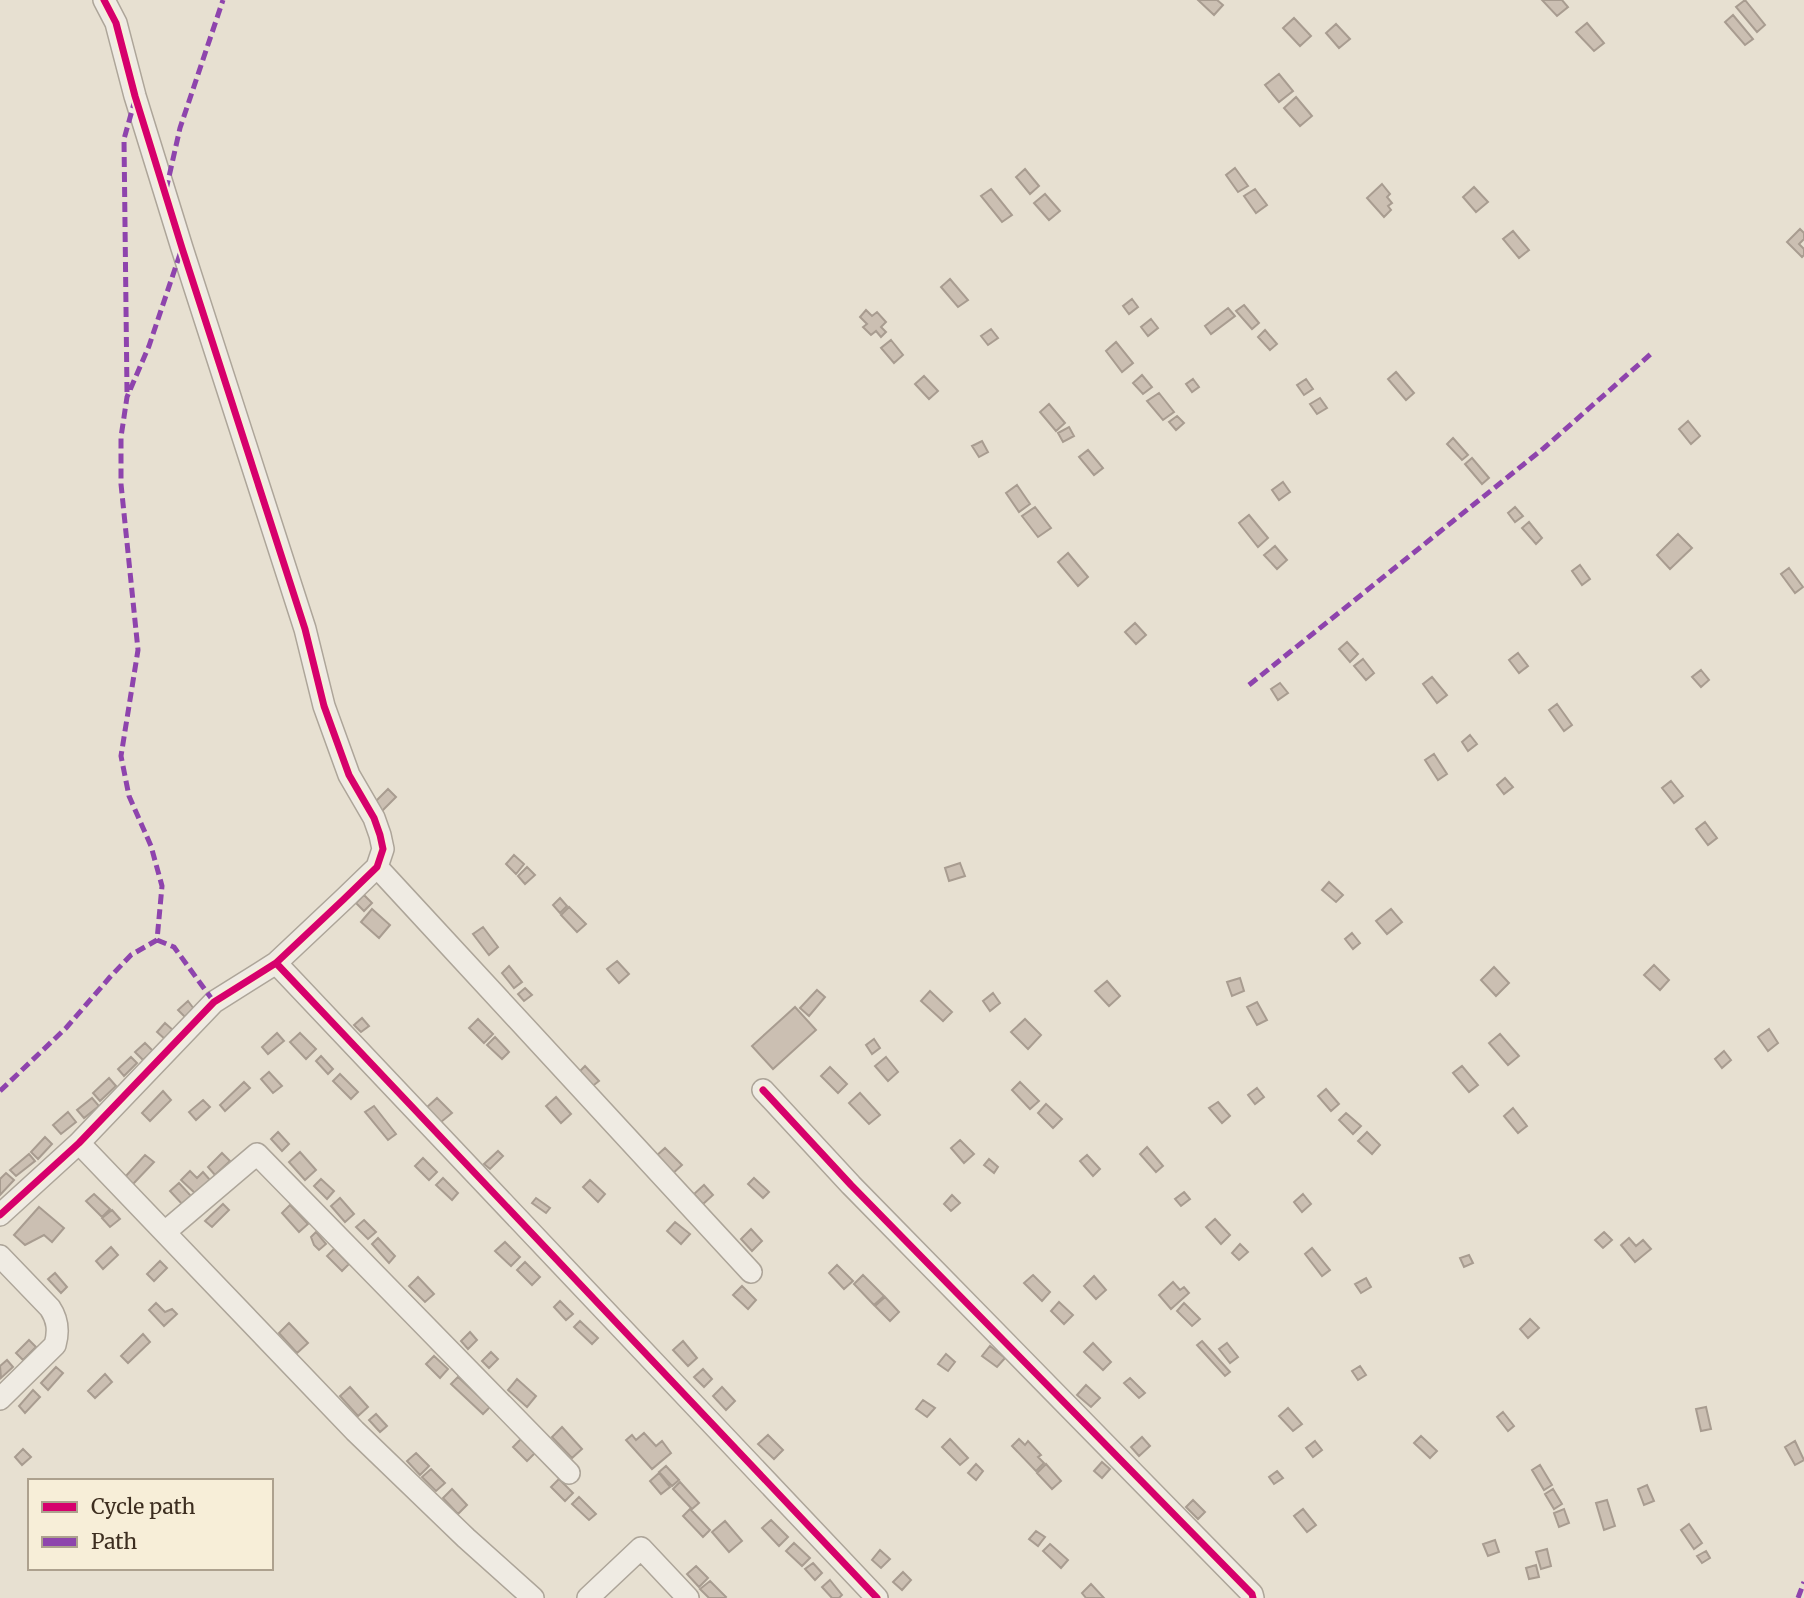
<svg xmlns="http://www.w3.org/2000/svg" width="1804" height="1598" font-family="Merriweather,serif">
<rect width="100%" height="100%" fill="#e7e0d1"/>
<!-- building -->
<path fill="#cbbfb2" stroke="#a89c90" stroke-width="2" d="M1198,0H1217L1223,5L1214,15Z
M1542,0H1562L1568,7L1557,16Z
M1745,0L1765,25L1757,32L1736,7Z
M1733,15L1753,39L1745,45L1725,22Z
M1294,18L1311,36L1300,46L1283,28Z
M1587,23L1604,43L1594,51L1576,32Z
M1336,24L1350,39L1339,48L1326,33Z
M1279,74L1293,91L1279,102L1265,85Z
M1296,97L1312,116L1300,126L1284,108Z
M1235,168L1248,186L1238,192L1226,175Z
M1025,169L1039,186L1030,194L1016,177Z
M1382,184L1390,194L1387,197L1392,203L1388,206L1391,210L1384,217L1367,198Z
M1474,187L1488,202L1476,212L1463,197Z
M991,189L1012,215L1002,222L981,196Z
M1255,189L1267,205L1256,213L1244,196Z
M1045,194L1060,211L1049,220L1034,203Z
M1800,229L1804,233V239L1799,244L1804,249V255L1802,257L1787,242Z
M1513,231L1529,250L1519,258L1503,239Z
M950,279L968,300L958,307L941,287Z
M1132,299L1138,307L1129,314L1123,306Z
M1244,305L1259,323L1252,329L1236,311Z
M1228,308L1235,316L1211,334L1205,326Z
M866,310L872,316L877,312L886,322L881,327L886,332L881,337L876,331L871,335L863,327L867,324L860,317Z
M1151,319L1158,328L1148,336L1141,327Z
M991,329L998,338L988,345L981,336Z
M1265,330L1277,344L1270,350L1258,337Z
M891,340L903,355L894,363L881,348Z
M1116,342L1133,363L1122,372L1106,351Z
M1396,372L1414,393L1406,400L1388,379Z
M1142,375L1152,387L1143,394L1133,383Z
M924,376L938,391L929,399L915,384Z
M1193,379L1199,387L1192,392L1186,384Z
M1306,379L1313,389L1304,395L1297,385Z
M1159,393L1174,412L1163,420L1147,401Z
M1320,398L1327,408L1317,414L1310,404Z
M1049,404L1065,423L1056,431L1040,412Z
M1177,416L1184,423L1176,430L1169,422Z
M1688,421L1700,436L1691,444L1679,429Z
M1069,427L1074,436L1063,442L1058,433Z
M1453,438L1468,455L1462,460L1447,444Z
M982,441L988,452L979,457L972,446Z
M1088,450L1103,468L1094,475L1079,457Z
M1472,458L1489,478L1482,484L1465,464Z
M1283,482L1290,492L1279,500L1272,490Z
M1017,485L1030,504L1019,512L1006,493Z
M1035,507L1051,528L1038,537L1022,516Z
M1515,507L1523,516L1515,522L1508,513Z
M1249,515L1268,538L1258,547L1239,523Z
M1529,522L1542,538L1536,544L1522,528Z
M1678,534L1692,548L1670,569L1657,555Z
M1275,546L1287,560L1277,569L1264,555Z
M1068,553L1088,577L1078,586L1058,562Z
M1580,565L1590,579L1582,585L1572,571Z
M1789,568L1803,587L1795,593L1781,574Z
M1135,623L1146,635L1136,644L1125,632Z
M1347,642L1358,654L1350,662L1339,649Z
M1518,653L1528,666L1519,673L1509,660Z
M1363,659L1374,673L1366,680L1354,666Z
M1701,670L1709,680L1701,687L1692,677Z
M1432,677L1447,695L1437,703L1423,684Z
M1280,683L1288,693L1278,700L1271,689Z
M1557,704L1572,725L1564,731L1549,710Z
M1470,735L1477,744L1468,751L1462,742Z
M1434,754L1447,774L1438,780L1425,760Z
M1505,778L1513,787L1504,794L1497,785Z
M1671,781L1683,796L1674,803L1662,788Z
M388,789L396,797L379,814L371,806Z
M1705,822L1717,838L1708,845L1696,829Z
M514,855L524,864L516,874L506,864Z
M960,863L965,876L949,881L945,868Z
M527,867L535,875L525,884L518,876Z
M1329,882L1343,895L1336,902L1322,890Z
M364,895L372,903L364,911L356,903Z
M560,898L567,906L560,913L553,905Z
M569,907L586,924L577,932L561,915Z
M372,909L390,925L379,938L361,922Z
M1391,909L1402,922L1387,934L1376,921Z
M483,927L498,947L489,955L473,934Z
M1352,933L1360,943L1353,949L1345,939Z
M617,961L629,974L619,983L607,969Z
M1654,965L1669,980L1660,990L1644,975Z
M509,966L522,982L514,988L502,973Z
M1494,967L1509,983L1496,996L1481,980Z
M1240,978L1244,991L1232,996L1227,982Z
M1107,981L1120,996L1109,1006L1095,991Z
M525,988L532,995L524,1001L518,994Z
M817,990L825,997L809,1016L800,1008Z
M930,991L952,1012L943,1021L921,1001Z
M993,993L1000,1003L990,1011L983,1001Z
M188,1001L194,1009L185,1017L178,1010Z
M1257,1002L1267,1020L1257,1025L1247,1007Z
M795,1007L816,1030L773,1069L752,1046Z
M362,1018L369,1026L361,1032L354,1025Z
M478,1019L493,1034L484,1043L469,1028Z
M1025,1019L1041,1035L1028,1049L1011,1032Z
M165,1023L174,1031L166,1040L157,1032Z
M1769,1029L1778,1043L1768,1051L1758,1037Z
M277,1033L284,1041L268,1054L262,1047Z
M300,1033L316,1049L306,1059L290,1042Z
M1500,1034L1519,1056L1508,1065L1489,1043Z
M495,1037L509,1052L502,1059L487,1045Z
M874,1039L880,1048L872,1054L866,1045Z
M145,1043L153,1051L143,1060L135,1052Z
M1724,1051L1731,1060L1722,1068L1715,1059Z
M321,1056L333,1069L328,1074L316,1061Z
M131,1057L137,1063L124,1076L118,1069Z
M886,1057L898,1072L888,1081L875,1066Z
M585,1066L599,1081L589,1089L576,1075Z
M1462,1066L1478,1085L1469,1092L1453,1073Z
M830,1067L847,1084L838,1093L821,1076Z
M269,1072L282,1086L273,1093L261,1079Z
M340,1074L358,1092L351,1099L333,1081Z
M109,1078L116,1086L100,1101L93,1093Z
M244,1082L250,1088L225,1111L220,1105Z
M1020,1082L1039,1101L1030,1109L1012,1090Z
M1257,1088L1264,1097L1255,1104L1248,1095Z
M1326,1089L1339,1104L1331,1111L1318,1096Z
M163,1091L171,1100L150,1121L142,1113Z
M860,1093L880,1115L869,1124L849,1103Z
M556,1097L571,1114L561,1123L546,1106Z
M92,1098L99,1106L84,1118L77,1110Z
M437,1098L452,1113L441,1122L426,1108Z
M203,1100L210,1107L196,1120L189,1112Z
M1218,1102L1230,1116L1222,1123L1209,1108Z
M1046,1104L1062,1119L1053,1128L1038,1113Z
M374,1106L396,1134L388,1140L365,1112Z
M1513,1108L1527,1126L1518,1133L1504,1116Z
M68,1112L76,1122L61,1134L53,1125Z
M1346,1113L1361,1126L1353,1134L1339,1120Z
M278,1132L289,1144L282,1151L271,1139Z
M1367,1132L1380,1145L1372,1154L1358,1141Z
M45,1137L52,1144L38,1159L31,1152Z
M960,1140L974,1154L964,1163L951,1148Z
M1147,1147L1163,1166L1156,1172L1140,1154Z
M665,1148L682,1165L671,1175L655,1157Z
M498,1151L503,1156L490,1169L484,1164Z
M300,1152L316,1170L305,1180L289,1162Z
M222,1153L230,1161L215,1175L208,1167Z
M29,1154L35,1161L16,1176L10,1170Z
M145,1155L154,1162L133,1184L125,1177Z
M1087,1155L1100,1169L1093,1176L1080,1161Z
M423,1158L437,1172L429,1180L415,1166Z
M989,1159L998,1167L994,1173L984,1165Z
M190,1171L197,1178L203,1172L210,1180L196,1194L181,1180Z
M6,1173L14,1180L0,1195V1179Z
M443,1178L458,1193L452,1200L436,1185Z
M754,1178L769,1192L763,1198L748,1184Z
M321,1179L334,1191L327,1199L314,1186Z
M590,1180L605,1194L598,1202L583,1187Z
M179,1183L191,1196L183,1205L170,1191Z
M704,1185L713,1195L703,1204L694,1194Z
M1184,1192L1190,1199L1181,1206L1175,1199Z
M94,1194L110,1209L102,1217L86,1201Z
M1303,1194L1311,1204L1302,1212L1294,1202Z
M952,1195L960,1203L951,1211L944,1204Z
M340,1198L354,1214L345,1222L331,1206Z
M536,1198L550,1208L546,1213L532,1203Z
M223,1204L229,1210L212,1227L205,1221Z
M290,1205L308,1224L299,1232L282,1213Z
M39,1207L64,1228L52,1242L44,1235L25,1245L14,1235Z
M112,1210L120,1219L110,1227L102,1218Z
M1215,1219L1230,1235L1221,1244L1206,1227Z
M364,1220L376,1232L368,1239L356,1227Z
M675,1222L690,1234L681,1244L667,1231Z
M751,1229L762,1241L752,1251L741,1239Z
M316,1232L326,1244L319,1250L314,1245L311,1237Z
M1604,1232L1612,1240L1603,1248L1595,1240Z
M378,1238L395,1256L389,1263L372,1244Z
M1629,1238L1636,1246L1643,1240L1651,1249L1635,1262L1621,1245Z
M505,1242L520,1257L511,1266L495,1251Z
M1240,1244L1248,1252L1239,1260L1232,1253Z
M111,1247L118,1255L103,1269L96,1261Z
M1312,1248L1330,1270L1322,1276L1305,1254Z
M334,1249L349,1264L342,1271L327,1256Z
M1469,1255L1473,1263L1464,1267L1460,1258Z
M160,1261L167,1268L154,1281L147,1274Z
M525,1262L540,1277L532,1285L517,1270Z
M837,1265L853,1281L844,1289L829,1273Z
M55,1273L67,1287L61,1293L48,1279Z
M863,1275L884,1296L874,1305L854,1284Z
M1033,1275L1050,1292L1042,1301L1024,1283Z
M1094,1276L1106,1290L1096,1299L1084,1286Z
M418,1277L434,1294L425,1302L409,1286Z
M1366,1278L1371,1287L1361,1293L1355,1284Z
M1173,1282L1180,1290L1184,1287L1189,1293L1171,1309L1159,1295Z
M742,1286L756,1300L748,1309L733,1295Z
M885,1297L899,1312L890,1321L875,1306Z
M560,1301L573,1314L566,1320L554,1307Z
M1059,1302L1073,1315L1064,1324L1051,1311Z
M156,1303L165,1312L172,1309L177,1314L164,1326L149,1310Z
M1184,1303L1200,1319L1192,1326L1177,1311Z
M1530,1319L1539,1328L1528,1338L1520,1329Z
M580,1321L598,1338L592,1344L574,1327Z
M289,1323L308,1343L297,1353L279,1333Z
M470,1332L477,1340L468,1349L461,1341Z
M143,1334L150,1342L128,1363L121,1356Z
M29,1340L36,1347L23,1360L16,1353Z
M683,1341L697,1358L688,1366L673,1350Z
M1202,1341L1230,1372L1225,1376L1197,1345Z
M1093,1343L1111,1362L1103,1370L1084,1352Z
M1227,1343L1238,1357L1230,1363L1219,1349Z
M990,1346L1005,1358L997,1367L982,1356Z
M491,1352L498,1359L489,1368L482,1361Z
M946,1354L955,1362L948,1371L938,1364Z
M434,1356L448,1369L440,1378L426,1364Z
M7,1360L13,1367L1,1378L0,1366Z
M1360,1366L1366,1375L1358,1380L1352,1371Z
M56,1367L63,1373L48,1390L41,1383Z
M703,1369L712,1379L704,1387L694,1377Z
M105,1374L112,1382L95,1398L88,1391Z
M458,1377L490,1407L483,1414L451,1384Z
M1130,1378L1145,1393L1139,1398L1124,1383Z
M517,1379L536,1396L527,1407L508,1390Z
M1086,1385L1100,1398L1091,1407L1077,1395Z
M350,1387L368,1407L358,1416L340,1396Z
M722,1387L735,1401L726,1410L713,1396Z
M33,1390L40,1397L25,1413L19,1406Z
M923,1400L935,1408L927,1417L916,1409Z
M1706,1407L1711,1429L1701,1431L1696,1409Z
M1288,1408L1302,1424L1293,1431L1279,1416Z
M1503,1412L1514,1426L1508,1431L1497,1417Z
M376,1414L387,1426L380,1432L369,1420Z
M562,1427L582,1449L572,1458L552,1437Z
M644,1433L656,1446L662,1441L671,1453L652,1469L626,1440L632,1435L636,1440Z
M768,1435L783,1450L774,1459L758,1444Z
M1421,1436L1437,1451L1430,1458L1414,1443Z
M1142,1437L1150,1446L1139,1456L1131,1447Z
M521,1439L535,1453L527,1461L513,1447Z
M950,1439L968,1458L960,1465L942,1447Z
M1019,1439L1025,1445L1028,1441L1041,1455L1038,1457L1044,1463L1036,1471L1012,1446Z
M1315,1441L1322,1450L1313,1457L1306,1448Z
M1795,1441L1804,1460L1795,1465L1785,1447Z
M23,1449L31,1457L22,1465L15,1457Z
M416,1453L429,1466L420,1475L407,1461Z
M1102,1462L1110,1469L1102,1478L1094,1471Z
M976,1464L983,1471L976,1480L968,1473Z
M1046,1464L1061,1481L1052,1489L1037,1473Z
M1540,1465L1552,1485L1544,1490L1532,1470Z
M666,1466L679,1480L672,1486L659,1472Z
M431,1469L445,1483L436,1491L422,1477Z
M1277,1471L1283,1478L1274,1484L1269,1477Z
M659,1473L670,1487L661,1494L650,1481Z
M559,1479L573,1493L565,1501L551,1487Z
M680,1482L699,1503L692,1509L673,1489Z
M1647,1485L1654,1501L1644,1505L1638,1489Z
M452,1489L467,1505L458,1514L443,1498Z
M1553,1489L1562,1504L1554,1509L1545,1494Z
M579,1497L596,1514L589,1520L572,1504Z
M1193,1500L1205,1512L1198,1519L1186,1507Z
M1607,1500L1615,1526L1604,1530L1596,1503Z
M690,1509L710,1530L703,1537L683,1516Z
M1303,1509L1316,1525L1307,1532L1294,1516Z
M1564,1509L1569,1523L1559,1527L1554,1513Z
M771,1520L788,1537L779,1546L762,1528Z
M725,1521L742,1541L729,1552L712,1532Z
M1689,1524L1702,1543L1694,1549L1681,1530Z
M1036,1531L1045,1537L1038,1546L1029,1539Z
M1495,1540L1499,1552L1488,1556L1483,1544Z
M794,1543L810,1558L802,1566L786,1551Z
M1050,1544L1068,1560L1061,1568L1043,1551Z
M1547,1549L1551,1566L1541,1569L1536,1552Z
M880,1550L890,1559L881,1568L872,1560Z
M1706,1551L1710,1558L1702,1563L1697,1556Z
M813,1563L822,1573L815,1580L805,1569Z
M1536,1565L1539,1577L1529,1579L1526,1568Z
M696,1566L708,1578L699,1587L687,1574Z
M903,1572L911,1580L902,1590L893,1582Z
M830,1580L842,1595L839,1598H832L822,1587Z
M710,1581L726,1597L725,1598H709L700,1589Z
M1091,1584L1104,1598H1086L1082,1593Z"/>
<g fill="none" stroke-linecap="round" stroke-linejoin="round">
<defs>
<path id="minor" d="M377,867L751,1272
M276,963L877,1598
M763,1090L851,1185L1252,1594L1253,1598
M79,1143L355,1431L466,1538L533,1598
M0,1215L79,1143L214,1002L276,963L344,899L377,867L383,849L380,835L374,818L349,775L324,706L305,629L182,248L135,96L116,23L104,0
M165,1232L257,1154L569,1473
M0,1256L50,1308C58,1320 59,1331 55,1345L0,1399
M588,1598L641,1548L688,1598"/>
</defs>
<!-- minor casing -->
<use href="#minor" stroke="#ada599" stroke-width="24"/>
<!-- minor -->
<use href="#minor" stroke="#efebe3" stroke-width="21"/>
<!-- quiet -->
<path stroke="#8e44ad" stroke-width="5" stroke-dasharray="10 5" stroke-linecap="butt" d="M166,190L180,128L223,0
M127,392L124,139L135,100
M1249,685L1544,448L1653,352
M157,940L174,947L214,1002
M0,1091L66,1028L110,977L131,955L157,940L162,886L151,846L129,796L121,756L138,650L121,484V437L127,397L149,346L182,248
M1798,1598L1804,1582"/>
<defs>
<path id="cycleway" d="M276,963L877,1598
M763,1090L851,1185L1252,1594L1253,1598
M0,1215L79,1143L214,1002L276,963L344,899L377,867L383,849L380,835L374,818L349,775L324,706L305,629L182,248L135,96L116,23L104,0"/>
</defs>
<!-- cycleway casing -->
<use href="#cycleway" stroke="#f7eed8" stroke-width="11"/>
<!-- cycleway -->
<use href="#cycleway" stroke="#d6006c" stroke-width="7"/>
</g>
<!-- legend -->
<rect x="28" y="1479" width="245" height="91" fill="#f7eed8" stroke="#ada18e" stroke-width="2"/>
<rect x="42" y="1502" width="35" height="10" fill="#d6006c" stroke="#ada18e" stroke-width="2"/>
<text x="91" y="1514" font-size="21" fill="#3d2e20">Cycle path</text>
<rect x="42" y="1537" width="35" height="10" fill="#8e44ad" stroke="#ada18e" stroke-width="2"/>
<text x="91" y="1549" font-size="21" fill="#3d2e20">Path</text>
</svg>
